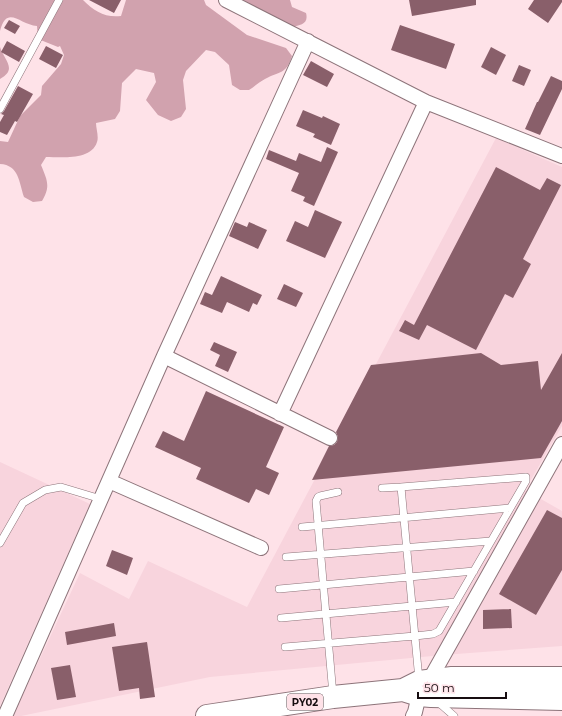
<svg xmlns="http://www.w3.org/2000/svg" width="562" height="716" font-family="Montserrat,sans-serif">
<rect width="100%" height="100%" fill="#fee2e8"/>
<!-- built -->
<path fill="#f8d4dd" d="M496,138L562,167V426L525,490L562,511V646L443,655L210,677L21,716H13L80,573L129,599L148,561L247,607Z
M0,462L90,504L0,706Z"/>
<!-- forest -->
<path fill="#d1a2ae" d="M0,0H83C94,11 105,18 121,16L126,0H204L206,5L247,35L286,48L292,56C286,75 279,71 265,79C259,82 254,87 249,90H240L232,85L229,65L215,52L206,50L186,71L183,80L186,109L181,117L171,121L158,115L146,100L156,82L154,73L136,69L122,83L120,111L115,119L96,123C96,128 99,137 97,142C91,161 60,157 46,157L41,165C47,180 51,186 42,201L33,202L24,197C19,182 19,165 0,164V141L8,142L20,116L41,95L42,86L61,64L64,55L60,46L58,47L38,39L37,26C20,25 7,4 0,31Z
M232,0H290L292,7L306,13C309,24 300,25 292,27Z
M0,47C4,60 18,69 0,79Z"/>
<!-- building -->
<path fill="#895f6a" d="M89,0H121L114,13Z
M409,0H476V5L412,16Z
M534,0H562V2L548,23L528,9Z
M9,20L20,26L15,34L4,28Z
M400,25L455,44L446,69L391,50Z
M7,41L25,51L19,62L1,52Z
M46,46L63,55L56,68L39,59Z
M491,47L506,55L496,75L481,67Z
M311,61L334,74L327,87L303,75Z
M519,65L531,70L524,86L512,81Z
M551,76L562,81V89L540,135L525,129L537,102H538Z
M18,86L33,94L17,122L15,121L7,135L0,132V122L4,115L1,114L4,111Z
M303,110L322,118L323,116L340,124L331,145L313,137L315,134L296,126Z
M327,147L338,152L314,206L303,201L305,197L291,191L299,173L266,159L269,150L296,161L299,153L321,162Z
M496,167L540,190L547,178L561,185L523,259L531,264L513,298L505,294L476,350L427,325L419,340L399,331L405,320L414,325Z
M315,210L342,222L325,258L286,241L295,221L308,227Z
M235,222L247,227L249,222L267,230L258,249L229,236Z
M221,276L262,295L257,305L253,303L249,312L227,302L222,313L200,304L205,292L212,295Z
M284,284L303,293L296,307L277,299Z
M214,342L237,352L228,372L215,366L220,355L210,350Z
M481,353L501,365L538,361L541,390L562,353V421L541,458L312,480L329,446L334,445L337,442L338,437L336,432L371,365Z
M206,391L284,427L266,467L279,473L269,495L256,489L249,503L196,479L201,468L155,447L163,431L184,441Z
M547,510L562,518V570L536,615L499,594Z
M112,550L133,558L127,575L106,566Z
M511,609L512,628L483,629V610Z
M114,623L116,636L67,645L65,632Z
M147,642L155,697L140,699L139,688L119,691L112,647Z
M70,665L76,697L57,700L51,668Z"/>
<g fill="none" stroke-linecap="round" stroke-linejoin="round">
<defs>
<path id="lane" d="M0,109L59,0
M382,488L401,487L419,680
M302,527L510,508
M0,543L23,503L45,490L61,487L101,499
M286,557L491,541
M279,589L474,571
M281,618L456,602
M285,647L415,636L433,634L439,631L526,481V477L401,487
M333,695L316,501L318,497L320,496L338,492
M438,702L454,716"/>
<path id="street" d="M226,0L426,102L562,156
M164,356L330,438
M280,414L426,102
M109,481L261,548
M429,681L562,444
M5,716L164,356L308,41
M413,716L415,712L419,695"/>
<path id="primary" d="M403,690L419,695L431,696L562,699
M207,716L333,697L403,690L419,682L452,678H562"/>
</defs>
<!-- lane casing -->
<use href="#lane" stroke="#8d747a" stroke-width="8"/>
<!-- street casing -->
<use href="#street" stroke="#8d747a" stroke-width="16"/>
<!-- primary casing -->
<use href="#primary" stroke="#8d747a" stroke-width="24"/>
<!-- lane -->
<use href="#lane" stroke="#fff" stroke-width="7"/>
<!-- street -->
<use href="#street" stroke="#fff" stroke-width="14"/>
<!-- primary -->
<use href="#primary" stroke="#fff" stroke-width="22"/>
</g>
<g text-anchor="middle" stroke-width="3.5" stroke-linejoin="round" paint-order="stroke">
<!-- shield labels -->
<rect fill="#fee2e8" stroke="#5c4d51" stroke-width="1" x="287" y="694" width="36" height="16" rx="3"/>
<g font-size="10" font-weight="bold" fill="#160d10">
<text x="305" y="706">PY02</text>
</g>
</g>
<!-- scale -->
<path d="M418 692v6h88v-6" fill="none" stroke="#160d10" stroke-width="2"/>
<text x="424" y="692" font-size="12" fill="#160d10" stroke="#fee2e8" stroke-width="3" paint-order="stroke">50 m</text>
</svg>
